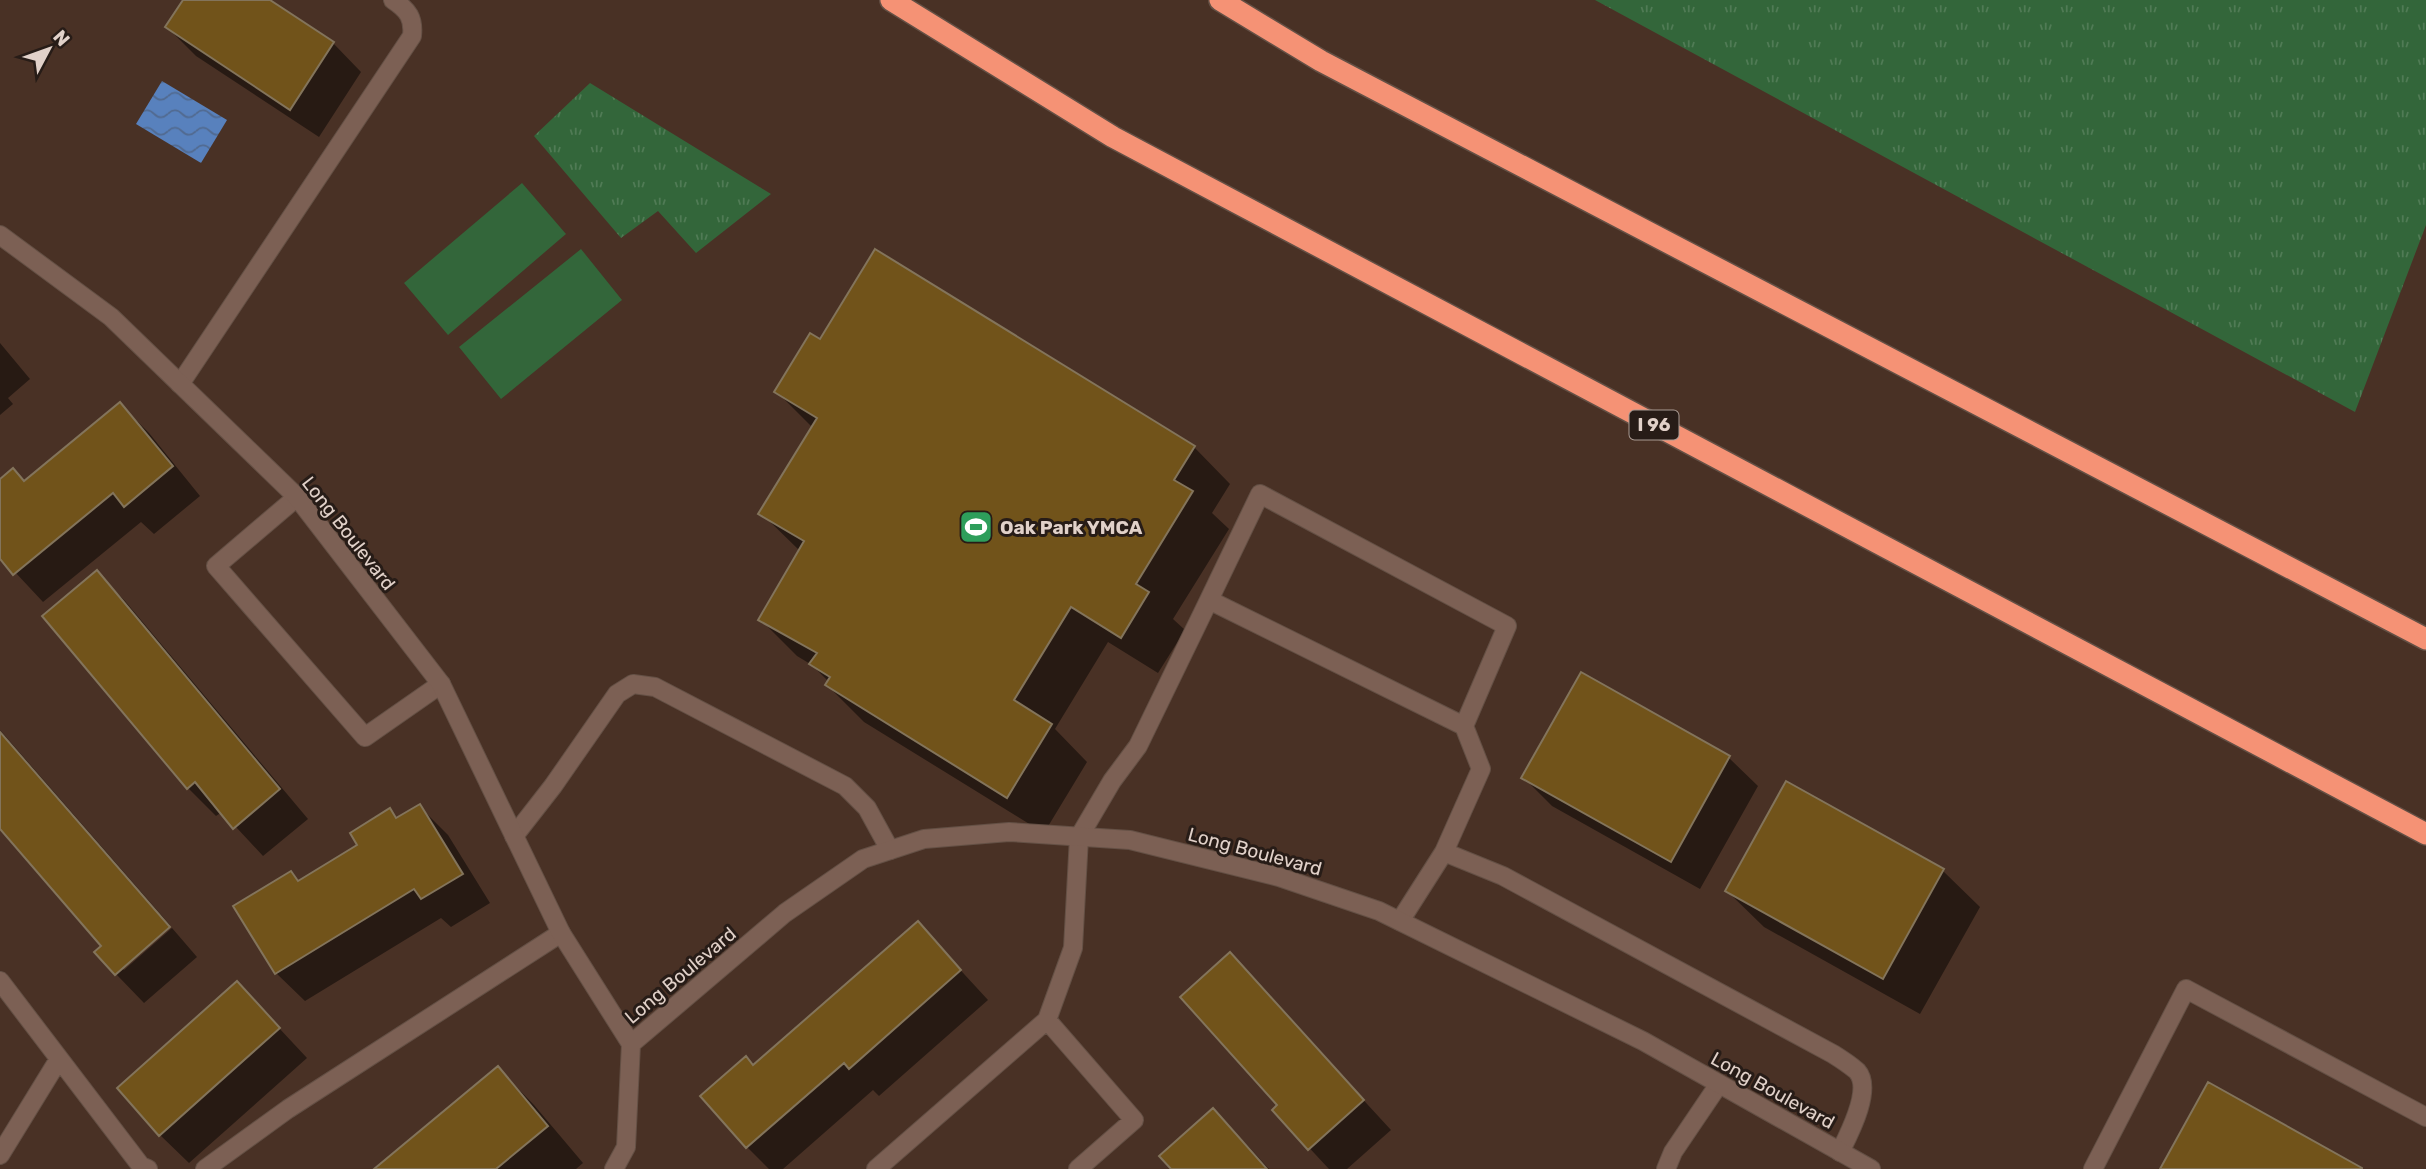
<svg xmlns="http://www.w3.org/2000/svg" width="2426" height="1169" font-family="Rubik,sans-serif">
<defs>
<pattern id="grass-tufts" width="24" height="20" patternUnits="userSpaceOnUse" patternTransform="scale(1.75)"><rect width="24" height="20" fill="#33663a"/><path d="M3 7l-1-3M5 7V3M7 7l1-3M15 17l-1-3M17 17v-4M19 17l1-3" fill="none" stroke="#507b55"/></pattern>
<pattern id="water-waves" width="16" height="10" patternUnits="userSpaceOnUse" patternTransform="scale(1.75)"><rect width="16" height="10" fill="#5881bd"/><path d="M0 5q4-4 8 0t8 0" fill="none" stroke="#516a90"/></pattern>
</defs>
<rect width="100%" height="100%" fill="#493125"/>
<!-- grass -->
<path fill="url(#grass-tufts)" d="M1595,0H2426V225L2355,412Z
M590,83L771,194L696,253L658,211L621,238L534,136Z"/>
<!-- pitch -->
<path fill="#33663a" d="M522,183L566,234L448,335L404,283Z
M581,249L622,300L501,399L459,347Z"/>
<!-- water -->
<path fill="url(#water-waves)" d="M162,81L227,120L201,163L136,124Z"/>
<!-- shadow -->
<path fill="#0007" d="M185,0H267L333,43L361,72L319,137L196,56L167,27Z
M820,341L1194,447L1230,484L1212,513L1229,529L1173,619L1185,630L1158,673L1108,642L1055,729L1087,762L1044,833L864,722L827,685L829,682L812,665L797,656L761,620L800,551L761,513L813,428L776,391Z
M0,343L30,379L8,398L13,404L0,415Z
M120,404L149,433L200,496L154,534L141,522L43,602L0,556V481L25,482Z
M97,572L125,601L308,819L263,856L222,812L216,816L188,788Z
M1581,674L1729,758L1758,786L1700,889L1552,806L1523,777Z
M0,730L170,925L121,967L124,970L172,928L197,957L144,1003L116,974L104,946L0,827Z
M1786,783L1943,871L1980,907L1920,1014L1764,927L1727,891Z
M419,806L448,835L490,903L451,927L441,918L305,1001L276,973L291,873L300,882L360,845L390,811L398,819Z
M918,924L988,1000L879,1096L873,1090L783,1169H769L747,1147L754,1067Z
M1230,955L1391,1130L1347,1169H1329L1274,1110L1280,1105Z
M237,983L307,1058L189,1163L160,1135Z
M498,1068L534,1105L583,1163L576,1169H377Z
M1213,1110L1249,1147L1269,1169H1173Z"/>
<!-- building -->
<path fill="#71531a" stroke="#83745b" stroke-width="2" d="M183,0H270L334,42L290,110L165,27Z
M875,249L1195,446L1174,480L1193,491L1136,584L1149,592L1121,638L1071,607L1014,700L1052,724L1007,798L825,685L830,677L809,664L817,653L758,620L804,541L758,514L817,418L774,392L810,333L820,339Z
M120,402L173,466L124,507L113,493L13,575L0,559V479L13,468L24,481Z
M97,570L280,789L233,829L195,782L187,789L42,616Z
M1581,672L1730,756L1671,862L1521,778Z
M0,732L170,927L115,975L94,952L101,946L0,829Z
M1786,781L1944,869L1883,979L1725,891Z
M420,804L463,874L421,899L414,889L275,974L233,906L291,871L298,881L357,845L350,833L390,808L396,818Z
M918,921L961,970L849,1069L844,1063L746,1148L700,1096L746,1056L753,1065Z
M1230,952L1364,1100L1308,1150L1272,1110L1277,1105L1180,997Z
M237,981L280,1028L159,1136L117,1088Z
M498,1066L548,1126L496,1169H374Z
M2208,1082L2362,1168V1169H2160Z
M1213,1108L1267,1169H1171L1159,1156Z"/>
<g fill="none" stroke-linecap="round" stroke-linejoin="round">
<defs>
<path id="service" d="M180,384L412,36C414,18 408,10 393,0
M297,497L216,566L365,737L441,684
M1209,600L1260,494L1507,626L1464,726
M514,836L553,786L617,694L633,684L655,687L845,786L867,808L890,850
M1444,852L1503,876L1833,1054C1841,1059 1850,1065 1857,1071C1873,1089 1849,1134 1840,1152
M0,981L141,1166L148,1169
M1047,1020L1134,1120L1078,1169
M0,1155L59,1059
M205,1169L288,1109L561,933
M876,1169L1047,1020L1073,948L1079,837L1112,781L1138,746L1209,600L1464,726L1481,769L1444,852L1400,921
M1666,1169L1673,1152L1719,1084
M2093,1169L2186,989L2426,1117"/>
<path id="minor" d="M0,235L111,317L297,497L441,684L561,933L631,1044L626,1147L614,1169
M631,1044L785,913L863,859L924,839L1009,832L1130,840L1279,877L1379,911L1643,1041L1871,1169"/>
<path id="motorway" d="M891,0L1113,137L2426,834
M1220,0L1321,61L2426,639"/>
</defs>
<!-- service casing -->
<use href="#service" stroke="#645045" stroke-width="20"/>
<!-- minor casing -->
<use href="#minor" stroke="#645045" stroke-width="20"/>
<!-- motorway casing -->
<use href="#motorway" stroke="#645045" stroke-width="24"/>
<!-- service -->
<use href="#service" stroke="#7c6054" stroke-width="18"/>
<!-- minor -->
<use href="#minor" stroke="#7c6054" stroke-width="18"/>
<!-- motorway -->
<use href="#motorway" stroke="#f59275" stroke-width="21"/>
</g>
<!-- icons -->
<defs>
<symbol id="stadium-square" viewBox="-11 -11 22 22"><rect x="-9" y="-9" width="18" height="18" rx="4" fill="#2e9e5b" stroke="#271c17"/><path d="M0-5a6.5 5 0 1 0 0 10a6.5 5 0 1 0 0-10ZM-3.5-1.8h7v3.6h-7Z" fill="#fff"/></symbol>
</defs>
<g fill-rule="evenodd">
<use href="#stadium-square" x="957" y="508" width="38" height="38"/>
</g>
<g text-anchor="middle" stroke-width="6" stroke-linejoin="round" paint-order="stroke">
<!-- shield labels -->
<rect fill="#271c17" stroke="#a99b94" stroke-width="2" x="1629.5" y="410.5" width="49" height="29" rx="5"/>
<g font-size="18" font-weight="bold" fill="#e1d1c9">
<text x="1654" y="431">I 96</text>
</g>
<!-- poi labels -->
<g font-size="19" font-weight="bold" fill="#e1d1c9" stroke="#271c17" text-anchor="start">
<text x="1000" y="534">Oak Park YMCA</text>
</g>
<!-- street labels -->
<g font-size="19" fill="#e1d1c9" stroke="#271c17">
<text transform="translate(349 533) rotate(52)" y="7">Long Boulevard</text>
<text transform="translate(1255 851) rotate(15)" y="7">Long Boulevard</text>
<text transform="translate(680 975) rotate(-40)" y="7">Long Boulevard</text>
<text transform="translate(1773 1090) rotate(29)" y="7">Long Boulevard</text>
</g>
</g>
<!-- north arrow -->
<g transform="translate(49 49) rotate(49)" stroke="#271c17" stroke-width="5" paint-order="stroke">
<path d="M0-5L12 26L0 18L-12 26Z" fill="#e1d1c9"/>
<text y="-10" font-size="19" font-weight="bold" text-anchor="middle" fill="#e1d1c9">N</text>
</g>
</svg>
